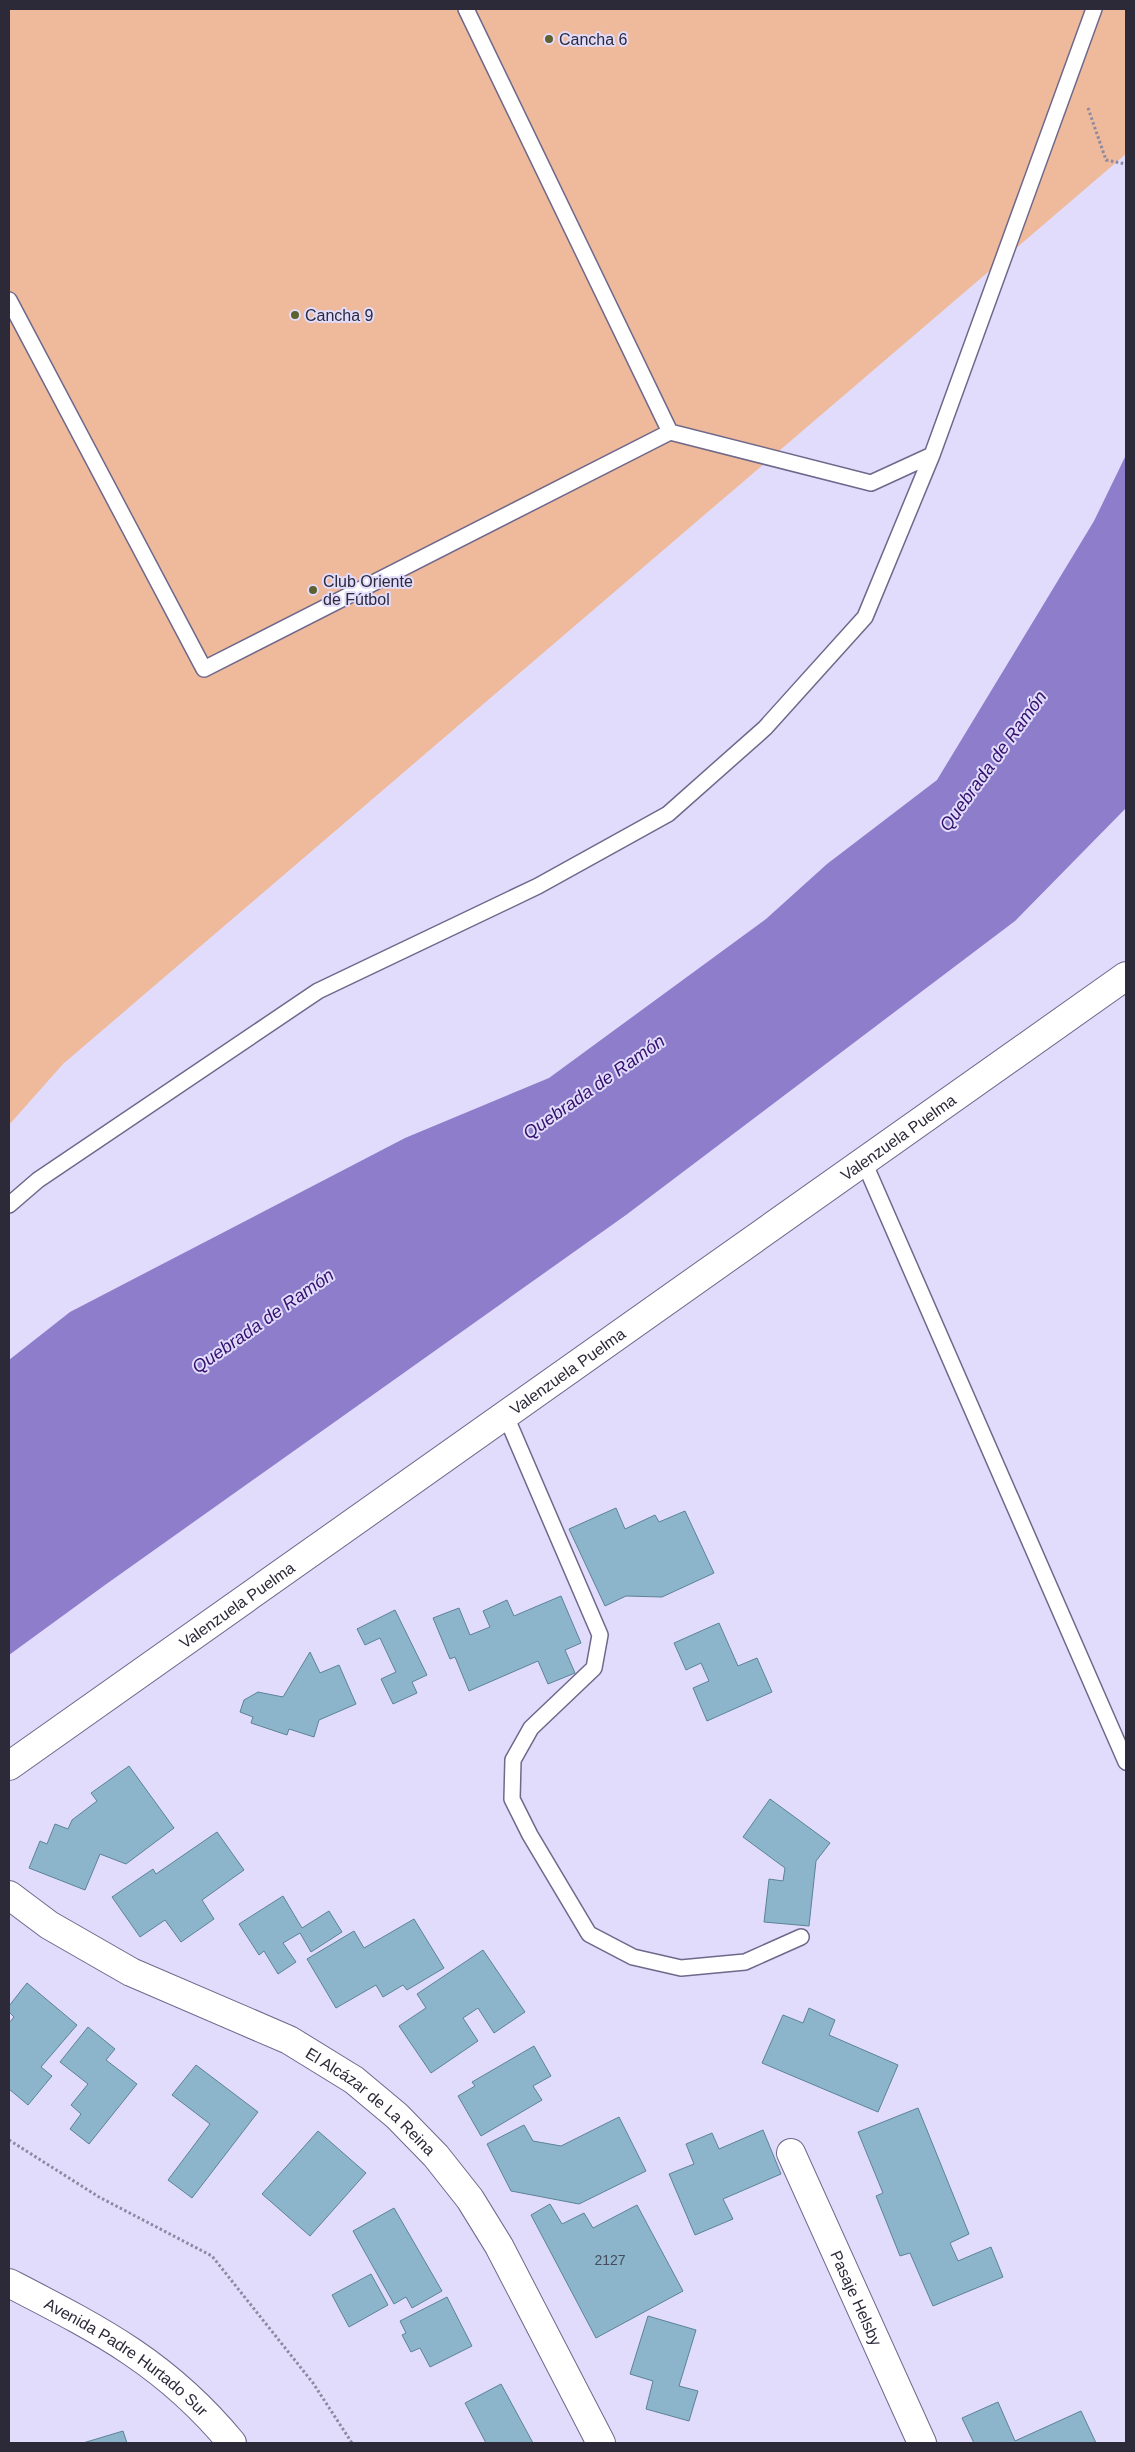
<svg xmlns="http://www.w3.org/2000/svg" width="1135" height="2452" font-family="Helvetica,sans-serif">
<rect width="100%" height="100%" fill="#e1dcfc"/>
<!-- green -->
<path fill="#eeba9b" d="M9,9H1126V154L63,1064L9,1125Z"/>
<!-- water -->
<path fill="#8e7dca" d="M1126,455V808L1015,921L626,1215L105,1585L9,1655V1360L70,1312L405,1138L549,1078L766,919L827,864L937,780L1094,521Z"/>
<!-- building -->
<path fill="#8cb4cb" stroke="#5c8398" d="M616,1508L625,1529L655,1515L659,1522L685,1511L714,1573L662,1597L626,1596L605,1606L569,1529Z
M561,1596L581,1643L565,1650L575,1673L548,1684L538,1661L469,1691L455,1657L450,1659L433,1618L459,1608L470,1635L490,1627L483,1611L507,1600L514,1616Z
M395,1610L427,1675L412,1682L417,1693L393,1704L381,1679L396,1672L380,1638L365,1645L357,1629Z
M719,1623L738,1666L757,1658L772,1692L707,1721L693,1688L709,1681L701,1663L686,1670L674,1643Z
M310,1652L320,1673L339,1665L356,1704L319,1720L314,1737L289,1729L287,1735L251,1723L253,1717L240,1712L244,1700L258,1692L283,1697Z
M129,1766L174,1828L126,1864L100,1854L85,1890L29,1868L40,1841L47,1844L55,1824L68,1829L72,1820L97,1801L91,1793Z
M770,1799L830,1843L816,1861L809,1926L764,1922L769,1879L783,1881L785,1868L743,1837Z
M217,1832L244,1870L202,1900L214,1919L181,1942L165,1920L140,1937L112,1897L153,1869L156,1874Z
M283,1896L302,1928L329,1911L342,1932L311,1952L300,1933L283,1943L296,1962L278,1974L264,1951L259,1955L239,1924Z
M414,1919L444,1968L407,1990L403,1985L383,1997L376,1985L336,2008L307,1959L354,1931L364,1948Z
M483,1950L525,2012L494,2033L478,2008L463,2018L478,2041L431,2073L399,2026L426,2008L417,1994Z
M27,1983L77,2025L41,2067L52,2076L28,2105L9,2089V2023L14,2017L9,2012V2006Z
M809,2008L835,2020L829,2035L898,2065L878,2112L762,2063L783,2015L803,2023Z
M88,2027L115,2049L106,2060L137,2084L89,2144L70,2129L81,2114L71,2105L88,2084L60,2062Z
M534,2046L551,2076L533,2086L542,2100L481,2136L458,2096L475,2086L472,2082Z
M196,2065L258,2112L192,2198L168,2180L210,2124L172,2095Z
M918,2108L969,2234L950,2243L958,2261L991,2247L1003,2277L933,2306L910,2253L900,2256L876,2196L883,2193L858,2132Z
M619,2117L646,2171L579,2204L511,2191L487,2144L524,2125L533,2141L561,2146Z
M763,2130L781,2174L723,2199L733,2219L695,2235L669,2174L694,2164L686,2144L712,2133L719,2149Z
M318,2131L366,2173L310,2236L262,2194Z
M550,2204L562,2224L584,2213L593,2228L637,2205L683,2291L596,2338L531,2215Z
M394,2208L442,2291L412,2308L406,2297L394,2304L353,2231Z
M371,2274L388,2305L349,2327L332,2295Z
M447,2297L472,2346L430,2367L420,2348L411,2352L402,2335L406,2333L400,2321Z
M648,2316L696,2330L679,2386L698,2391L689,2421L646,2409L653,2381L630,2374Z
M501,2384L533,2443H486L465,2403Z
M998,2402L1015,2441L1081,2411L1096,2443H974L962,2418Z
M123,2431L127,2443H83Z"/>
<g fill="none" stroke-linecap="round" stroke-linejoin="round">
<defs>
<path id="service" d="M466,9L670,432
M9,300L204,669L670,432L871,483L932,455L1094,9
M864,1162L1126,1762
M9,1205L38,1180L318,991L538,886L668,814L765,728L865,617L932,455
M505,1414L600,1635L594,1668L531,1728L513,1760L512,1799L530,1835L589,1934L633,1957L681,1968L745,1962L801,1937"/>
<g id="minor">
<path id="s1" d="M9,1895L49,1925L131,1972L289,2040L354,2080L397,2116L436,2156L470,2199L499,2246L601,2443"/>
<path id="s2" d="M791,2153L922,2443"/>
</g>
<g id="tertiary">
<path id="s3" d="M9,1766L1126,976"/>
</g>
<g id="primary">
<path id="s4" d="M9,2283C100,2330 166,2363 232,2443"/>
</g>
</defs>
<!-- service casing -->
<use href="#service" stroke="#6f688b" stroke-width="18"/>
<!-- minor casing -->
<use href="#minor" stroke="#6f688b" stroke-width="30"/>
<!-- tertiary casing -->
<use href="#tertiary" stroke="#6f688b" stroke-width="30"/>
<!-- primary casing -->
<use href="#primary" stroke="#6f688b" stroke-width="30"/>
<!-- path -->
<path stroke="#8c89a1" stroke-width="3" stroke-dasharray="2.5 2.5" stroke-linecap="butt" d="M1088,108L1106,160L1126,164
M9,2140L99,2197L212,2256L313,2383L352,2443"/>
<!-- service -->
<use href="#service" stroke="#fff" stroke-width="15"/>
<!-- minor -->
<use href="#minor" stroke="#fff" stroke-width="28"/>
<!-- tertiary -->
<use href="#tertiary" stroke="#fff" stroke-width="28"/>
<!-- primary -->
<use href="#primary" stroke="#fff" stroke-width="28"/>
</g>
<!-- markers -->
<g fill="#5d612f" stroke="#e1dcfc" stroke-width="2">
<circle cx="549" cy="39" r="5"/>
<circle cx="295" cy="315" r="5"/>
<circle cx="313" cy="590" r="5"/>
</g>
<g text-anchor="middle" stroke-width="4" stroke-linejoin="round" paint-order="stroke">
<!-- number labels -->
<g font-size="14" fill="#444c5e">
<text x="610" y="2265">2127</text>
</g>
<!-- poi labels -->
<g font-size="16" fill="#2c2a39" stroke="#e1dcfc" text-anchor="start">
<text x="559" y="45">Cancha 6</text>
<text x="305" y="321">Cancha 9</text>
<text x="323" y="587">Club Oriente<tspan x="323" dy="18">de Fútbol</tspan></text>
</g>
<!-- street labels -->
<g font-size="16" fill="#2c2a39" stroke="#e1dcfc">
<text dy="6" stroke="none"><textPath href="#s3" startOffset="1089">Valenzuela Puelma</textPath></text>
<text dy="6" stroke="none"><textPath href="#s3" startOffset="684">Valenzuela Puelma</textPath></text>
<text dy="6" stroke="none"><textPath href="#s3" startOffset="279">Valenzuela Puelma</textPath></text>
<text dy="6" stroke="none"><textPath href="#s1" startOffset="419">El Alcázar de La Reina</textPath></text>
<text dy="6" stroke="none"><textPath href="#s2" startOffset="159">Pasaje Helsby</textPath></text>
<text dy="6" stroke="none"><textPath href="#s4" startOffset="139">Avenida Padre Hurtado Sur</textPath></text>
</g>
<!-- water labels -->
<g font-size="18" font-style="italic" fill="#340f6c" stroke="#e1dcfc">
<text transform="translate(993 761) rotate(-54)" y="6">Quebrada de Ramón</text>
<text transform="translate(594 1087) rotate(-35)" y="6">Quebrada de Ramón</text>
<text transform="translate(263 1321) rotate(-35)" y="6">Quebrada de Ramón</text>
</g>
</g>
<!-- border -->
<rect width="1135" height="2452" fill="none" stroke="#2c2a39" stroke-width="20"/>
</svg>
